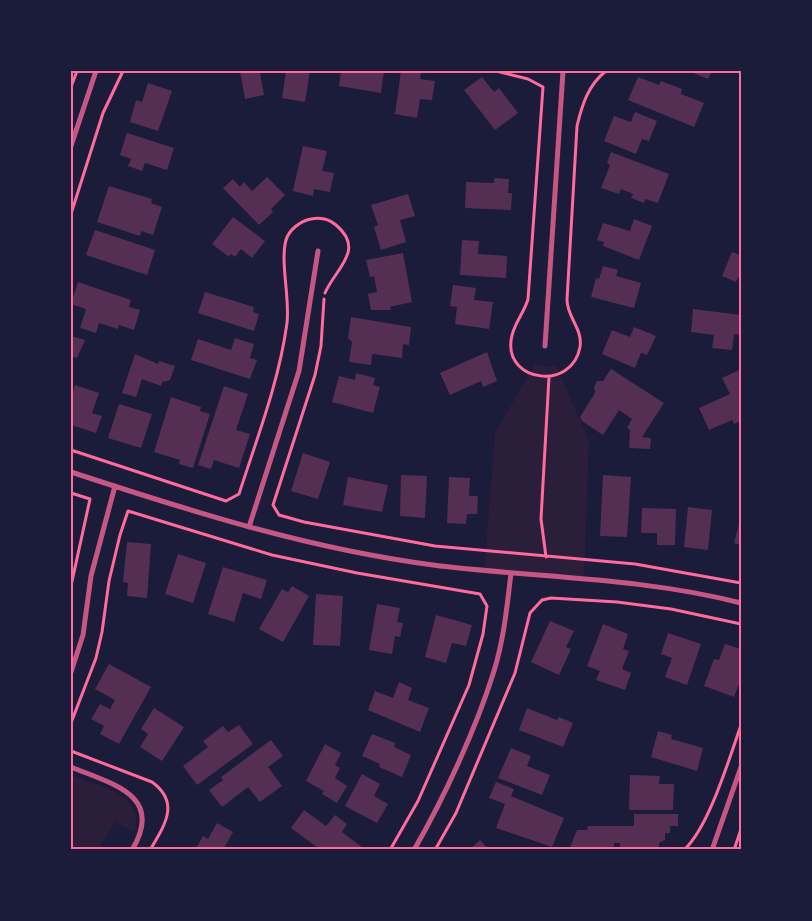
<svg xmlns="http://www.w3.org/2000/svg" width="812" height="921" font-family="Poppins,sans-serif">
<rect width="100%" height="100%" fill="#1b1b3a"/>
<!-- green -->
<path fill="#2a1e3b" d="M535,364L547,367L556,365L589,441L584,578L484,571L495,433Z
M71,775C98,786 147,794 134,832L115,822L98,850H71Z"/>
<!-- building -->
<path fill="#542f53" d="M240,71H266L260,73L264,95L245,99Z
M286,71H310L305,102L282,98Z
M341,71H384L381,93L339,86Z
M401,71L421,72L420,79L435,81L432,100L420,99L417,118L395,114Z
M688,71H712L708,79Z
M482,77L494,92L499,88L518,113L495,130L464,90Z
M638,77L659,85L661,81L682,89L681,94L704,103L694,127L628,100Z
M148,83L172,91L158,131L130,122L136,100L142,102Z
M635,112L657,121L649,141L642,139L636,154L604,141L614,116L631,122Z
M127,133L174,148L167,170L145,163L142,171L128,166L131,159L120,155Z
M303,146L327,151L322,171L334,173L330,192L314,189L313,196L293,191Z
M611,152L669,174L658,203L645,199L644,203L631,198L633,194L621,189L619,194L601,188L610,165L607,163Z
M267,177L285,195L271,209L273,212L259,225L223,188L233,179L240,187L244,182L252,191Z
M494,178L509,179L508,193H512L511,210L465,208L466,182L494,183Z
M109,186L152,199L151,203L162,207L153,235L141,231L140,236L97,222Z
M408,194L415,216L400,220L406,242L381,250L374,227L378,225L371,205Z
M233,217L265,241L252,258L241,249L235,257L231,254L229,257L212,244Z
M634,219L652,226L639,260L603,246L604,242L597,240L603,223L630,231Z
M95,230L155,250L147,275L86,255Z
M462,240L479,241L478,254L507,256L506,278L460,275Z
M732,252L741,255V279L738,277L736,282L722,276Z
M403,253L412,302L390,307L391,310H371L368,294L377,292L374,276L370,277L366,260Z
M603,266L618,270L616,276L641,283L634,308L591,297L596,278L599,279Z
M78,282L131,300L129,307L140,310L134,330L119,325L118,329L99,323L96,333L80,328L86,309L71,304Z
M453,285L476,288L474,300L493,302L489,329L455,324L457,307L450,306Z
M205,292L254,307L253,312L259,314L254,331L198,313Z
M693,309L741,315V335L734,334L732,350L712,348L714,335L691,332Z
M351,317L411,327L409,345L403,344L402,358L372,354L371,365L349,362L352,342L348,338Z
M634,327L656,336L647,355L641,353L635,368L602,354L612,330L630,337Z
M71,336L85,340L77,358L71,356Z
M235,338L254,344L250,358L257,360L250,379L191,360L198,339L231,350Z
M487,352L497,381L483,387L481,381L450,395L440,373Z
M135,354L158,364L159,361L175,366L170,380L162,382L161,386L142,379L136,397L122,393Z
M611,369L664,403L642,437L651,438L650,449L629,448L630,430L627,428L632,419L619,410L603,435L582,421L580,417L595,393L594,387L597,381H603Z
M739,370L741,421L734,424L732,420L709,430L699,408L730,394L722,378Z
M356,373L375,378L373,385L380,387L373,413L332,402L339,376L355,380Z
M75,385L99,393L92,413L102,416L96,433L71,425V397Z
M224,386L248,394L236,430L250,434L239,468L214,460L211,469L198,465Z
M171,397L201,407L200,411L210,414L193,468L179,464L180,460L154,452Z
M119,404L152,414L141,448L108,438Z
M303,453L330,462L318,499L291,491Z
M401,475L427,476L425,518L400,516Z
M603,475L631,477L627,537L600,536Z
M348,477L388,485L382,512L343,505Z
M449,477L470,478L469,496H478L477,514H467L466,524L447,523Z
M688,507L712,510L708,550L684,547Z
M642,508L676,509L675,545H657V533H641Z
M740,521H741V545L734,543Z
M127,542L151,544L147,598L127,596L128,583L123,582Z
M178,554L206,563L193,603L165,594Z
M223,567L267,580L261,599L243,593L234,622L208,614Z
M292,586L309,596L283,642L259,629L282,589L288,592Z
M316,594L343,596L340,646L313,645Z
M377,604L400,608L397,622L403,623L400,637L395,636L392,654L369,650Z
M436,615L472,625L466,646L452,643L446,663L425,657Z
M550,621L574,631L566,647L571,649L559,675L531,662Z
M603,624L628,634L623,649L629,651L622,669L631,673L625,690L596,680L600,671L587,666Z
M668,633L701,644L687,685L665,677L672,658L661,654Z
M725,644L741,649V679L734,697L704,686L714,659L719,660Z
M109,664L151,687L119,744L100,734L104,726L91,719L100,704L110,709L115,700L95,689Z
M399,682L412,688L408,700L429,708L420,732L368,710L375,691L393,698Z
M154,708L184,727L162,761L140,747L148,734L141,729Z
M527,708L557,720L559,717L573,723L563,747L519,730Z
M239,725L253,744L197,785L183,766L208,747L203,741L223,726L228,732Z
M658,731L672,735L671,739L703,748L697,771L651,757Z
M372,734L395,743L394,747L411,755L402,777L379,767L380,764L362,756Z
M271,740L283,756L268,767L282,786L260,802L248,787L222,807L209,790L223,780L221,777Z
M325,744L341,753L335,765L340,768L335,778L347,786L337,803L322,794L324,791L306,781Z
M511,748L531,756L527,766L550,775L542,795L498,778Z
M362,774L380,784L374,796L388,804L377,823L345,806Z
M630,775L660,776L659,784H674L673,810H629Z
M496,782L514,789L511,796L564,818L552,847L496,828L505,804L489,798Z
M304,810L326,826L335,815L347,824L342,832L362,847L359,850H321L291,828Z
M634,814H678V826H670V833H665V840L659,843V848H653V850L620,848V843H614V850H569L577,830H587L588,826H634Z
M217,823L233,832L223,850H195L203,836L208,839Z
M480,840L489,850H469Z"/>
<g fill="none" stroke-linecap="round" stroke-linejoin="round">
<!-- path -->
<path stroke="#ff6b9d" stroke-width="3" d="M496,71L528,79L543,87L528,299C524,314 512,325 511,341C506,382 572,391 580,347C583,329 567,317 567,300L577,126C582,105 588,85 606,71
M71,87L77,71
M71,214L103,113L123,71
M324,299L321,346L315,375L273,505L279,515L304,522L435,546L635,564L741,583
M71,450L226,501L239,494C257,438 279,382 287,323C290,298 280,262 286,240C289,230 300,221 311,219C320,217 329,219 336,225C366,250 335,269 325,293
M71,493L90,499L71,586
M546,557L541,519L549,377
M71,723L96,658L102,632L109,581L120,535L128,511L272,555L357,573L480,594L487,606L483,634L469,685L418,801L390,850
M71,751L152,782C181,803 164,826 150,850
M435,850L456,813L515,673L530,613L542,600L551,598L617,602L671,609L741,624
M684,850C709,827 729,759 741,725
M734,850L741,829"/>
<!-- minor -->
<path stroke="#c65784" stroke-width="5" d="M71,146L96,71
M545,346L563,71
M71,472C190,511 309,549 433,565C536,578 640,577 741,603
M249,527L299,371L318,251
M71,672L83,635L91,576L115,486
M71,767C112,784 165,795 132,850
M414,850C444,798 476,729 494,671C504,639 507,606 511,573
M712,850L741,767"/>
</g>
<!-- border -->
<rect width="812" height="921" fill="none" stroke="#1b1b3a" stroke-width="145"/>
<rect x="72" y="72" width="668" height="776" fill="none" stroke="#ff6b9d" stroke-width="2"/>
</svg>
